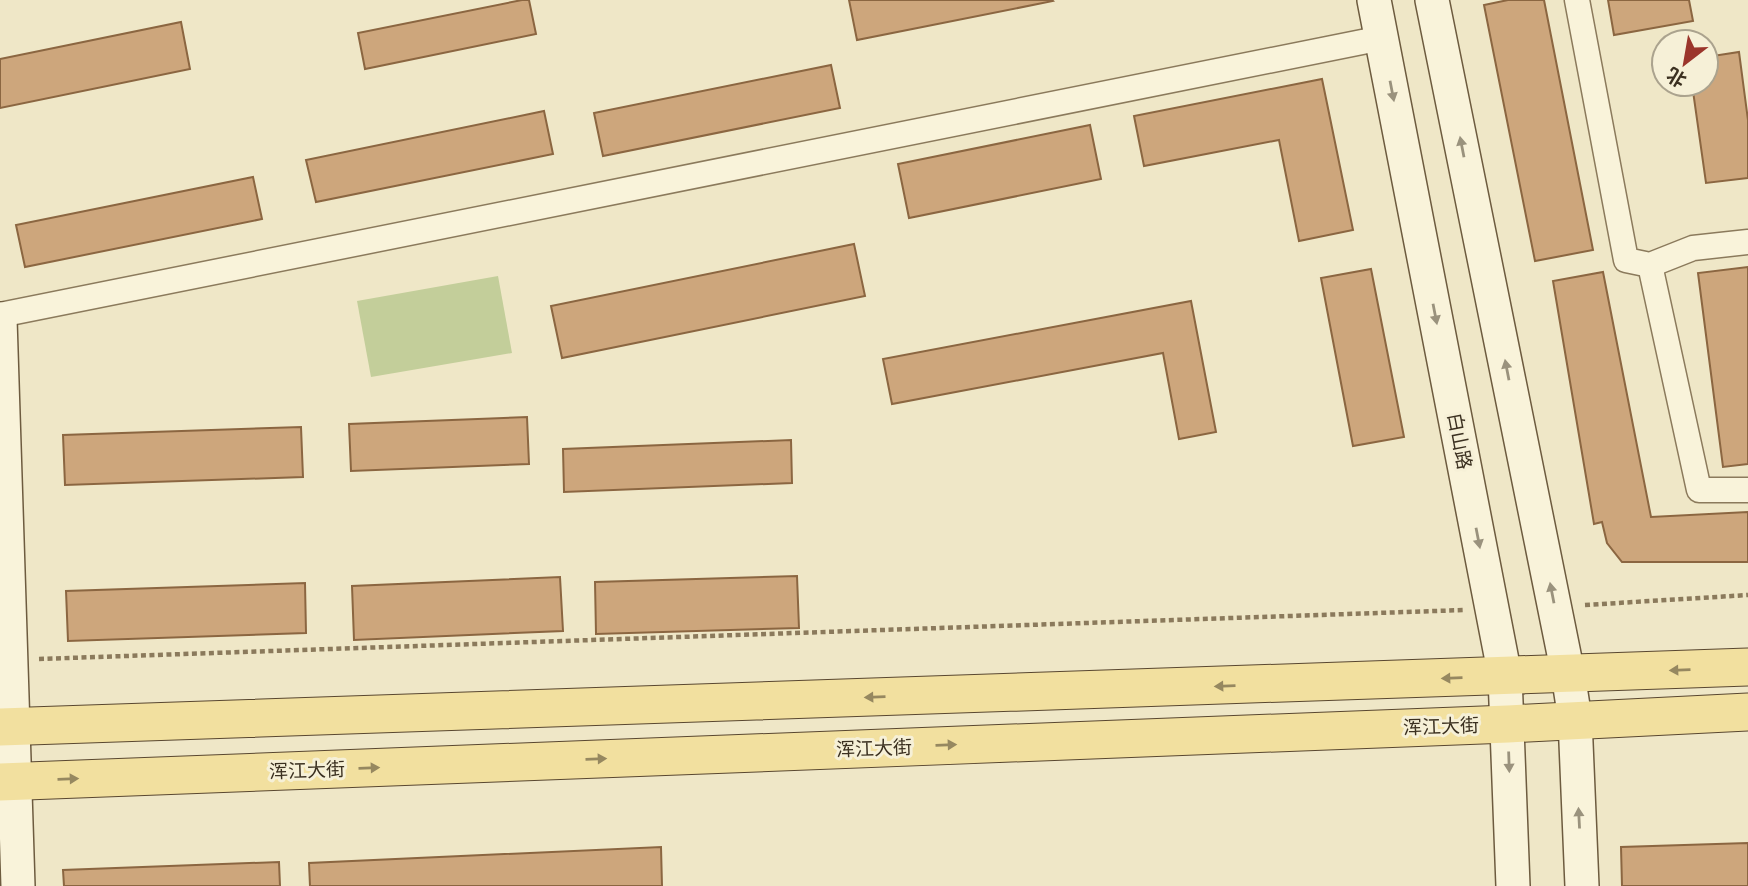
<svg xmlns="http://www.w3.org/2000/svg" width="1748" height="886" font-family="Merriweather,'Noto Sans SC',serif">
<rect width="100%" height="100%" fill="#efe7c7"/>
<!-- garden -->
<path fill="#c3ce9a" d="M498,276L512,353L371,377L357,301Z"/>
<!-- building -->
<path fill="#cda67c" stroke="#8b6641" stroke-width="2" d="M522,0H529L536,34L365,69L358,33Z
M849,0H1052L1053,1L857,40Z
M1508,0H1544L1593,250L1535,261L1484,5Z
M1608,0H1689L1693,21L1614,35Z
M181,22L190,69L0,108V59Z
M1739,52L1748,120V178L1706,183L1692,84H1706V57Z
M831,65L840,108L603,156L594,113Z
M1322,79L1353,230L1299,241L1279,140L1144,166L1134,116Z
M544,111L553,154L316,202L306,160Z
M1090,125L1101,179L909,218L898,164Z
M253,177L262,219L25,267L16,225Z
M854,244L865,296L562,358L551,306Z
M1748,267V464L1723,467L1698,273Z
M1371,269L1404,437L1353,446L1321,278Z
M1603,272L1651,517L1748,512V562H1622L1607,543L1602,522L1594,524L1553,281Z
M1191,301L1216,432L1179,439L1163,353L892,404L883,359Z
M527,417L529,464L351,471L349,424Z
M301,427L303,477L65,485L63,435Z
M791,440L792,483L564,492L563,449Z
M797,576L799,628L596,634L595,582Z
M560,577L563,631L354,640L352,586Z
M305,583L306,633L68,641L66,591Z
M1748,843V886H1622L1621,847Z
M661,847L662,886H310L309,863Z
M279,862L280,886H64L63,870Z"/>
<g fill="none" stroke-linecap="round" stroke-linejoin="round">
<defs>
<path id="street" d="M1577,0L1626,260L1650,265L1699,490H1748
M1650,265L1693,248L1748,242
M0,315L1382,38"/>
<path id="secondary" d="M1374,0L1505,676L1513,886
M1432,0L1568,674L1575,719L1582,886
M0,319L18,886"/>
<path id="primary" d="M0,727L1748,667
M0,782L1508,724L1748,712"/>
</defs>
<!-- street casing -->
<use href="#street" stroke="#8b7a5c" stroke-width="27"/>
<!-- secondary casing -->
<use href="#secondary" stroke="#6d5b3f" stroke-width="36"/>
<!-- primary casing -->
<use href="#primary" stroke="#594730" stroke-width="39"/>
<!-- path -->
<path stroke="#8b7a5c" stroke-width="4.5" stroke-dasharray="5 3.5" stroke-linecap="butt" d="M1585,605L1748,595
M39,659L1464,610"/>
<!-- street -->
<use href="#street" stroke="#f9f3da" stroke-width="24"/>
<!-- secondary -->
<use href="#secondary" stroke="#f9f3da" stroke-width="33"/>
<!-- primary -->
<use href="#primary" stroke="#f2e09f" stroke-width="37"/>
</g>
<!-- one-way arrows -->
<defs><path id="oneway-solid" d="M-6-.8H1V-3.2L6.5 0L1 3.2V.8H-6Z" transform="scale(1.75)"/></defs>
<g fill="#9a927d">
<use href="#oneway-solid" transform="translate(1392 91) rotate(79)"/>
<use href="#oneway-solid" transform="translate(1462 147) rotate(-101)"/>
<use href="#oneway-solid" transform="translate(1435 314) rotate(79)"/>
<use href="#oneway-solid" transform="translate(1507 370) rotate(-101)"/>
<use href="#oneway-solid" transform="translate(1478 538) rotate(79)"/>
<use href="#oneway-solid" transform="translate(1552 593) rotate(-101)"/>
<use href="#oneway-solid" transform="translate(1509 762) rotate(88)"/>
<use href="#oneway-solid" transform="translate(1579 818) rotate(-93)"/>
</g>
<g fill="#968860">
<use href="#oneway-solid" transform="translate(1680 670) rotate(178)"/>
<use href="#oneway-solid" transform="translate(1452 678) rotate(178)"/>
<use href="#oneway-solid" transform="translate(1225 686) rotate(178)"/>
<use href="#oneway-solid" transform="translate(875 697) rotate(178)"/>
<use href="#oneway-solid" transform="translate(946 745) rotate(-2)"/>
<use href="#oneway-solid" transform="translate(596 759) rotate(-2)"/>
<use href="#oneway-solid" transform="translate(369 768) rotate(-2)"/>
<use href="#oneway-solid" transform="translate(68 779) rotate(-2)"/>
</g>
<g text-anchor="middle" stroke-width="6" stroke-linejoin="round" paint-order="stroke">
<!-- street labels -->
<g font-size="19" fill="#3b3020" stroke="#f6f0d7">
<text transform="translate(1460 441) rotate(79)" y="7">白山路</text>
<text transform="translate(1441 726) rotate(-2)" y="7">浑江大街</text>
<text transform="translate(874 748) rotate(-2)" y="7">浑江大街</text>
<text transform="translate(307 770) rotate(-2)" y="7">浑江大街</text>
</g>
</g>
<!-- north arrow -->
<g transform="translate(1685 63) rotate(211)"><circle r="33" fill="#f6f0d7" stroke="#aba38e" stroke-width="2"/>
<path d="M0-5L12 26L0 18L-12 26Z" fill="#9b352b"/>
<text y="-10" font-size="19" font-weight="bold" text-anchor="middle" fill="#3b3020">北</text>
</g>
</svg>
